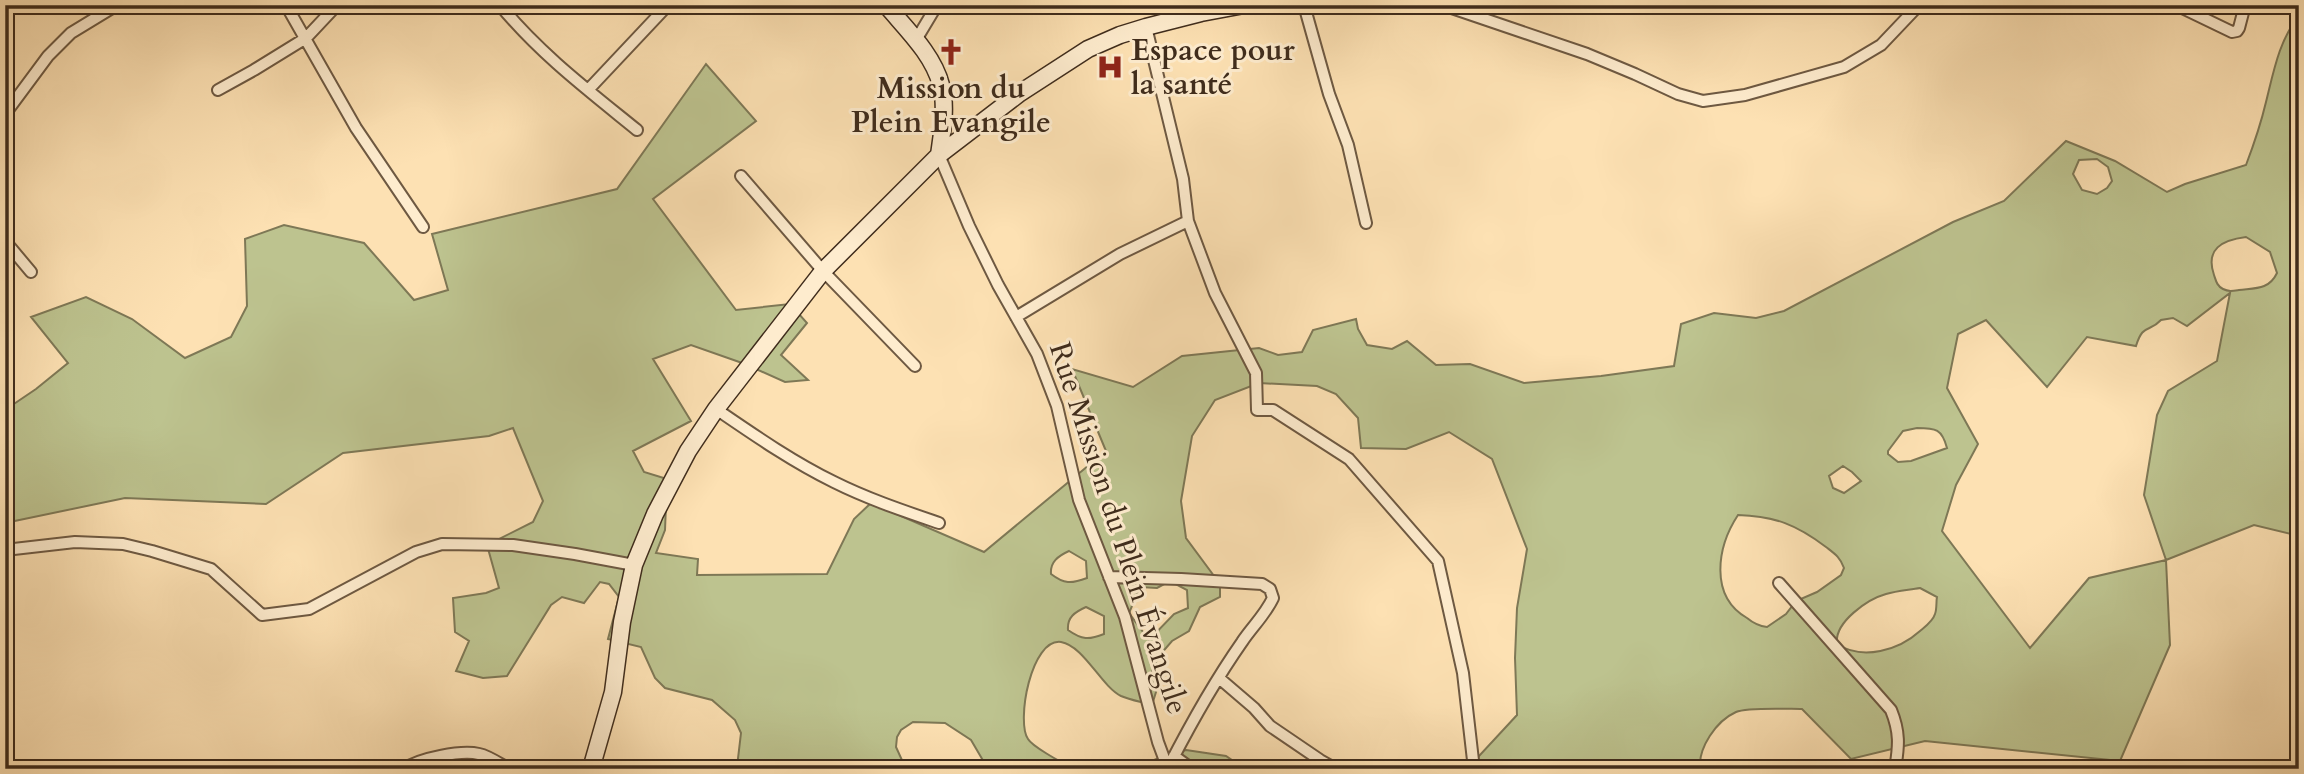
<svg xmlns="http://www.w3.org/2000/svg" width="2304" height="774" font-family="Cardo,serif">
<rect width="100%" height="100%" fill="#fde1b3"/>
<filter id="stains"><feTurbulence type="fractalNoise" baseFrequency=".00286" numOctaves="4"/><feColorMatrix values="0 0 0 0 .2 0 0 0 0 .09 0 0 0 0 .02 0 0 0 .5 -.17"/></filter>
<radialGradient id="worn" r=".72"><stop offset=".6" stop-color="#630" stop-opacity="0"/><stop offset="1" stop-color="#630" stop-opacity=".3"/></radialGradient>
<!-- green -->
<path fill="#bdc38f" stroke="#7e7856" stroke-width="2" fill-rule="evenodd" d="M2299,15V536L2254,525L2166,560L2170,645L2120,761L1925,741L1851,759L1802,709C1788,709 1747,707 1736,712C1716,721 1698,748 1700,769H1508L1505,767L1502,769H1467L1517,715L1515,658L1517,608L1527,549L1492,459L1449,432L1406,449L1361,448L1358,418L1336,394L1317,386L1259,383L1215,400L1192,436L1181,501L1186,538L1220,584V597L1200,607L1189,631L1172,641L1159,656L1152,671L1156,692L1152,705C1142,702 1130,700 1121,696C1101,686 1084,646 1061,642C1031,638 1016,722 1028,739C1032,746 1060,762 1068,765C1076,768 1087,768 1095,769H988L971,740L945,723L913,722L901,730L897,737L896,747L906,769H739L737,767L741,733L735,720L712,700L665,688L655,678L641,647L608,639L619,597L609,584L600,582L584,603L562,597L551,605L507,676L483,678L456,671L469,641L455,632L453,598L486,593L499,588L487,545L533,522L543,501L513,428L489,436L343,453L266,504L125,498L5,523V410L36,389L68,363L31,317L86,297L132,319L185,358L231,337L247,306L245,239L284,225L364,243L414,300L448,290L432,234L617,189L706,64L756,121L653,199L736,310L790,304L807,323L781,355L808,380L785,382L745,364L691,345L653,359L691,421L633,451L644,472L667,479L665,530L656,553L698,559L697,575L827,574L854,519L871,503L984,552L1106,451L1072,369L1133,387L1182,356L1259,348L1278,355L1302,352L1313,330L1356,319L1358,329L1367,345L1392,349L1407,341L1436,365L1470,364L1524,383L1601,376L1674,366L1681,324L1714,313L1756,318L1784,311L1953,222L2004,201L2066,141L2115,161L2167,192L2185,184L2246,165C2254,144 2261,123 2266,102C2274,70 2279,41 2299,15ZM2097,159L2108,167L2112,181L2107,188L2097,194L2082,190L2073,174L2079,160ZM2246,237L2270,252L2277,273C2269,290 2255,288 2239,290C2233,291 2229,292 2223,289C2217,286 2216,281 2214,275C2205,249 2222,240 2246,237ZM2230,293L2217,361L2168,391L2157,415L2144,495L2166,560L2089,578L2030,648L1942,531L1956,485L1978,444L1947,388L1958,334L1986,320L2047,387L2087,337L2136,346C2143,323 2149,333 2161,320L2173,318L2187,326ZM1917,428C1936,428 1942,429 1947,448L1911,461L1898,462L1888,454V451L1903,431ZM1843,466L1852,472L1861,481L1844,493L1833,488L1829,476ZM1738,515C1775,516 1797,525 1826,547C1835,554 1840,557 1844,568L1841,575L1817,592L1796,601L1786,614L1767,627C1759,626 1753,623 1747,618C1709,596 1717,547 1738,515ZM1069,551L1086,561L1087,578C1071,584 1064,584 1051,574C1050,562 1058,556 1069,551ZM1170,581L1187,590L1188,608L1174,614L1149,640L1129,613L1140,587L1157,588ZM1920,588L1937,597C1936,602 1937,609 1935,614C1933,621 1926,626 1920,631C1899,650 1863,661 1837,644C1834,622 1868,599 1886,594C1897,591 1909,590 1920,588ZM1086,607L1104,616V634C1089,640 1082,640 1068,630C1067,617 1075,612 1086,607Z
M1186,750L1226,756L1245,769H1110L1152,761L1161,757Z"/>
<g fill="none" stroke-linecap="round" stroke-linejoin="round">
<defs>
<path id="street" d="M286,5L356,128L423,227
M500,5C539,53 589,91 637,130
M1304,5L1329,94L1348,145L1366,223
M1443,5L1587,54L1635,74L1678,94L1703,101L1745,95L1844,67L1881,45L1919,5
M2176,5L2232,32L2237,31L2239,28L2245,5
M1146,27L1183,179L1188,221L1215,293L1256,373L1257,410H1273L1349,459L1438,561L1463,673L1474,769
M916,40L937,5
M218,90L254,70L306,38L337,5
M588,90L668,5
M5,114L48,56L71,33L117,5
M939,155L969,226L998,285L1037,354L1057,406L1079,500L1125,617L1158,742L1168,769
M741,176L823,271L915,366
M5,241L31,272
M1016,317L1120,254L1188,221
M716,409C754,435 793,462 834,482C868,499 904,511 939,523
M5,550L75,542L123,544L152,551L211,569L262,615L309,609L416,552L442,544L513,545L575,554L634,565
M1109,577L1181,579L1262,584L1270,589L1273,598C1265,615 1252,627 1242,642C1214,682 1190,725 1168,768
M1779,583L1891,710C1900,732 1899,746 1895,769
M1219,678L1254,708L1270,726L1320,760L1336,769
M1174,756L1192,769
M404,769C420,758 461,750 479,754C489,756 500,764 509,769"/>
<path id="secondary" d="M886,5C906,29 933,54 941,85C947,107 942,133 939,155
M591,769L613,692L622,622L634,565L655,514L688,451L716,409L823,271L939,155L1020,93L1088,49L1120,35L1146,27L1201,13L1244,5"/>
</defs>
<!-- street casing -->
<use href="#street" stroke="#6e5942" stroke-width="14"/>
<!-- secondary casing -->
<use href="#secondary" stroke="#3f2c1c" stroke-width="19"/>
<!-- street -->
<use href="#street" stroke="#feecce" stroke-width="10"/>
<!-- secondary -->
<use href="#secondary" stroke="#feecce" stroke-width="16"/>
</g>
<!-- icons -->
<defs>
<symbol id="church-bare" viewBox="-9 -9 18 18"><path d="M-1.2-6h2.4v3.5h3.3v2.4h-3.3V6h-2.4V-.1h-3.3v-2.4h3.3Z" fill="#8f2418" stroke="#feecce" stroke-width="2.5" paint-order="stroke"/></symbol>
<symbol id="hospital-bare" viewBox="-9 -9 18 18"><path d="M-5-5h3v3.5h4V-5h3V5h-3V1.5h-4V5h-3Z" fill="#8f2418" stroke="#feecce" stroke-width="2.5" paint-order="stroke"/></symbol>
</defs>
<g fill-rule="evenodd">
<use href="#church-bare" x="932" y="33" width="38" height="38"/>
<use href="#hospital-bare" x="1091" y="48" width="38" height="38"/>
</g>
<g text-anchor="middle" stroke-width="6" stroke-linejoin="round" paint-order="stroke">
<!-- poi labels -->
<g font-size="30" font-weight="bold" fill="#3f2c1c" stroke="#feecce" text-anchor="start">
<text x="1131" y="60">Espace pour<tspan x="1131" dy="34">la santé</tspan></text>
<text x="951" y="98" text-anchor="middle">Mission du<tspan x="951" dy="34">Plein Evangile</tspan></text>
</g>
<!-- street labels -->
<g font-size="30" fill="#3f2c1c" stroke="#feecce">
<text transform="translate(1119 528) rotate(72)" y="10">Rue Mission du Plein Évangile</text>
</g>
</g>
<!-- margin -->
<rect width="2304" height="774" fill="none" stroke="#fde1b3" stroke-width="28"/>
<rect x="7" y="7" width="2290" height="760" fill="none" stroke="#3f2c1c" stroke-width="3.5"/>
<rect x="14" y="14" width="2276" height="746" fill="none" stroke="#3f2c1c" stroke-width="2"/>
<rect width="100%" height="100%" filter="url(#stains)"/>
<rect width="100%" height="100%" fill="url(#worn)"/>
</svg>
